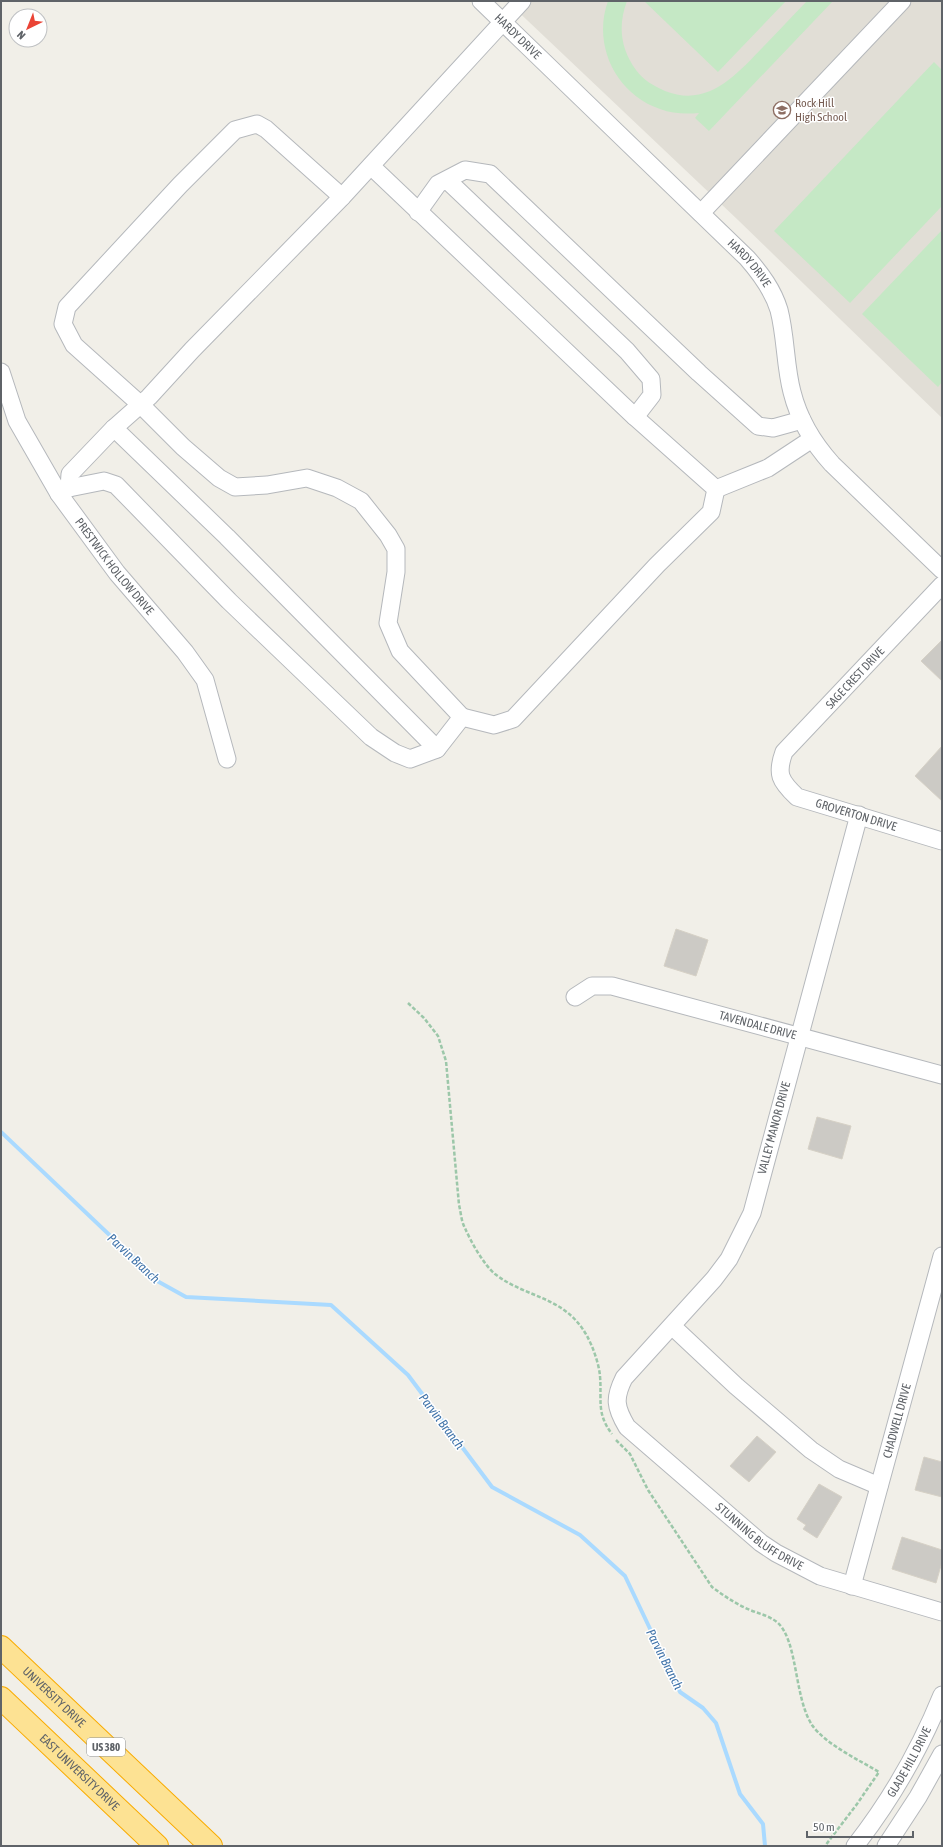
<svg xmlns="http://www.w3.org/2000/svg" width="943" height="1847" font-family="'Asap Condensed',sans-serif">
<rect width="100%" height="100%" fill="#f1efe8"/>
<!-- education -->
<path fill="#e1ded6" d="M507,1H942V418L738,220Z"/>
<!-- green -->
<path fill="#c5e8c5" d="M608,1H627C618,25 620,48 636,70C643,80 654,86 665,91C708,108 736,75 763,47C778,32 792,16 807,1H833L709,131L695,118L699,113C686,114 673,114 660,109C616,94 592,45 608,1Z
M644,1H786L718,72Z
M934,62L942,70V206L850,303L774,231Z
M942,230V382L938,387L862,314Z"/>
<g fill="none" stroke-linecap="round" stroke-linejoin="round">
<!-- stream -->
<path stroke="#aadaff" stroke-width="4" d="M1,1132L159,1282L186,1297L331,1305L408,1375L492,1487L580,1535L625,1576L680,1692L703,1708L716,1723L740,1794L763,1824L765,1846"/>
</g>
<!-- building -->
<path fill="#cccac5" stroke="#d6d1c6" d="M942,640V681L921,661Z
M942,746V801L915,776Z
M676,929L708,940L696,976L664,966Z
M817,1117L851,1126L842,1159L808,1149Z
M757,1436L776,1452L749,1482L730,1466Z
M924,1457L942,1462V1497L915,1490Z
M819,1484L842,1497L817,1538L803,1529L806,1525L797,1519Z
M902,1537L942,1550V1562L936,1583L892,1569Z"/>
<g fill="none" stroke-linecap="round" stroke-linejoin="round">
<defs>
<g id="minor">
<path id="s1" d="M481,1L747,258C761,274 773,290 779,310C786,337 785,366 792,392C799,420 813,443 832,464L942,570"/>
<path d="M371,166L635,417L716,489L711,512L657,565L513,719L494,725L462,717"/>
<path d="M447,180L627,351L651,379L652,395L635,417"/>
<path d="M418,212L438,184L465,170L490,174L699,373L758,426L773,428L802,420"/>
<path d="M701,213L902,1"/>
<path id="s2" d="M1,372L17,421L59,494L117,573L185,652L205,680L227,759"/>
<path d="M114,428L227,537L437,749"/>
<path d="M69,488L104,481L116,485L229,601L371,737L395,753L410,759L437,749L462,717L400,651L388,623L396,572V549L388,535L361,501L337,488L307,478L267,485L235,487L219,478L183,447L141,405L74,345L63,324L67,307L180,185L235,130L257,124L266,129L342,197"/>
<path d="M716,489L768,468L812,439"/>
<path d="M59,494L69,488L70,474L114,428L149,397L192,350L342,197L522,1"/>
<path id="s3" d="M942,585L784,752C776,774 780,781 797,797L942,841"/>
<path id="s4" d="M859,815L752,1213L729,1259L714,1279L624,1378C614,1398 615,1407 627,1427L761,1543L776,1553L820,1576L942,1612"/>
<path id="s5" d="M575,997L592,986H612L942,1075"/>
<path d="M672,1326L736,1386L811,1450L839,1469L879,1486"/>
<path id="s6" d="M852,1586L942,1256"/>
<path id="s7" d="M855,1846C891,1800 920,1749 942,1695"/>
<path d="M886,1846L918,1797L942,1754"/>
</g>
<g id="highway">
<path id="s8" d="M1,1647L211,1846"/>
<path id="s9" d="M1,1698L157,1846"/>
</g>
</defs>
<!-- minor casing -->
<use href="#minor" stroke="#b5b8bc" stroke-width="19"/>
<!-- highway casing -->
<use href="#highway" stroke="#f9ab00" stroke-width="24"/>
<!-- path -->
<path stroke="#9cc7a9" stroke-width="2.5" stroke-dasharray="4 2" stroke-linecap="butt" d="M408,1003L424,1018L438,1036L446,1061L459,1205C461,1212 461,1221 465,1228C471,1242 484,1265 495,1274C527,1299 564,1295 587,1336C593,1347 599,1364 600,1376C602,1400 596,1413 612,1434
M616,1440L630,1454L648,1490L712,1587C724,1596 736,1604 750,1610C760,1614 770,1616 778,1623C798,1642 794,1697 812,1725C825,1744 859,1760 879,1772L857,1804L825,1846"/>
<!-- minor -->
<use href="#minor" stroke="#fff" stroke-width="17"/>
<!-- highway -->
<use href="#highway" stroke="#fde293" stroke-width="22"/>
</g>
<!-- icons -->
<defs>
<symbol id="school-ring" viewBox="-11 -11 22 22"><circle r="9.5" fill="#fff" stroke="#8d6e63" stroke-width="1.5"/><path d="M0-5L7-2L0 1L-7-2ZM-4 1L0 2.5L4 1V4Q0 6-4 4Z" fill="#8d6e63"/></symbol>
</defs>
<g fill-rule="evenodd">
<use href="#school-ring" x="772" y="100" width="20" height="20"/>
</g>
<g text-anchor="middle" stroke-width="3" stroke-linejoin="round" paint-order="stroke">
<!-- shield labels -->
<rect fill="#fff" stroke="#8f9295" stroke-width="1" x="87" y="1738" width="38" height="18" rx="3"/>
<g font-size="11" font-weight="bold" fill="#5f6368">
<text x="106" y="1751">US 380</text>
</g>
<!-- street labels -->
<g font-size="12" fill="#5f6368" stroke="#fff">
<text dy="4" stroke="none"><textPath href="#s1" startOffset="51">HARDY DRIVE</textPath></text>
<text dy="4" stroke="none"><textPath href="#s1" startOffset="375">HARDY DRIVE</textPath></text>
<text dy="4" stroke="none"><textPath href="#s2" startOffset="227">PRESTWICK HOLLOW DRIVE</textPath></text>
<text transform="translate(855 678) rotate(-47)" y="4">SAGE CREST DRIVE</text>
<text dy="4" stroke="none"><textPath href="#s3" startOffset="343">GROVERTON DRIVE</textPath></text>
<text dy="4" stroke="none"><textPath href="#s5" startOffset="191">TAVENDALE DRIVE</textPath></text>
<text transform="translate(774 1128) rotate(-75)" y="4">VALLEY MANOR DRIVE</text>
<text dy="4" stroke="none"><textPath href="#s6" startOffset="171">CHADWELL DRIVE</textPath></text>
<text dy="4" stroke="none"><textPath href="#s4" startOffset="847">STUNNING BLUFF DRIVE</textPath></text>
<text dy="4" stroke="none"><textPath href="#s8" startOffset="73">UNIVERSITY DRIVE</textPath></text>
<text dy="4" stroke="none"><textPath href="#s7" startOffset="100">GLADE HILL DRIVE</textPath></text>
<text dy="4" stroke="none"><textPath href="#s9" startOffset="108">EAST UNIVERSITY DRIVE</textPath></text>
</g>
<!-- education labels -->
<g font-size="12" fill="#785e54" stroke="#fff" text-anchor="start">
<text x="795" y="107">Rock Hill<tspan x="795" dy="14">High School</tspan></text>
</g>
<!-- water labels -->
<g font-size="13" font-style="italic" fill="#4174aa" stroke="#fff">
<text transform="translate(134 1258) rotate(43)" y="5">Parvin Branch</text>
<text transform="translate(442 1421) rotate(53)" y="5">Parvin Branch</text>
<text transform="translate(665 1659) rotate(63)" y="5">Parvin Branch</text>
</g>
</g>
<!-- border -->
<rect width="943" height="1847" fill="none" stroke="#5f6368" stroke-width="4"/>
<!-- north arrow -->
<g transform="translate(28 28) rotate(223)"><circle r="19" fill="#ffffff" stroke="#bfc1c3"/>
<path d="M0-3L7 15L0 10L-7 15Z" fill="#ea4335"/>
<text y="-6" font-size="11" font-weight="bold" text-anchor="middle" fill="#5f6368">N</text>
</g>
<!-- scale -->
<path d="M807 1831v6h106v-6" fill="none" stroke="#5f6368" stroke-width="2"/>
<text x="813" y="1831" font-size="12" fill="#5f6368" stroke="#ffffff" stroke-width="3" paint-order="stroke">50 m</text>
</svg>
